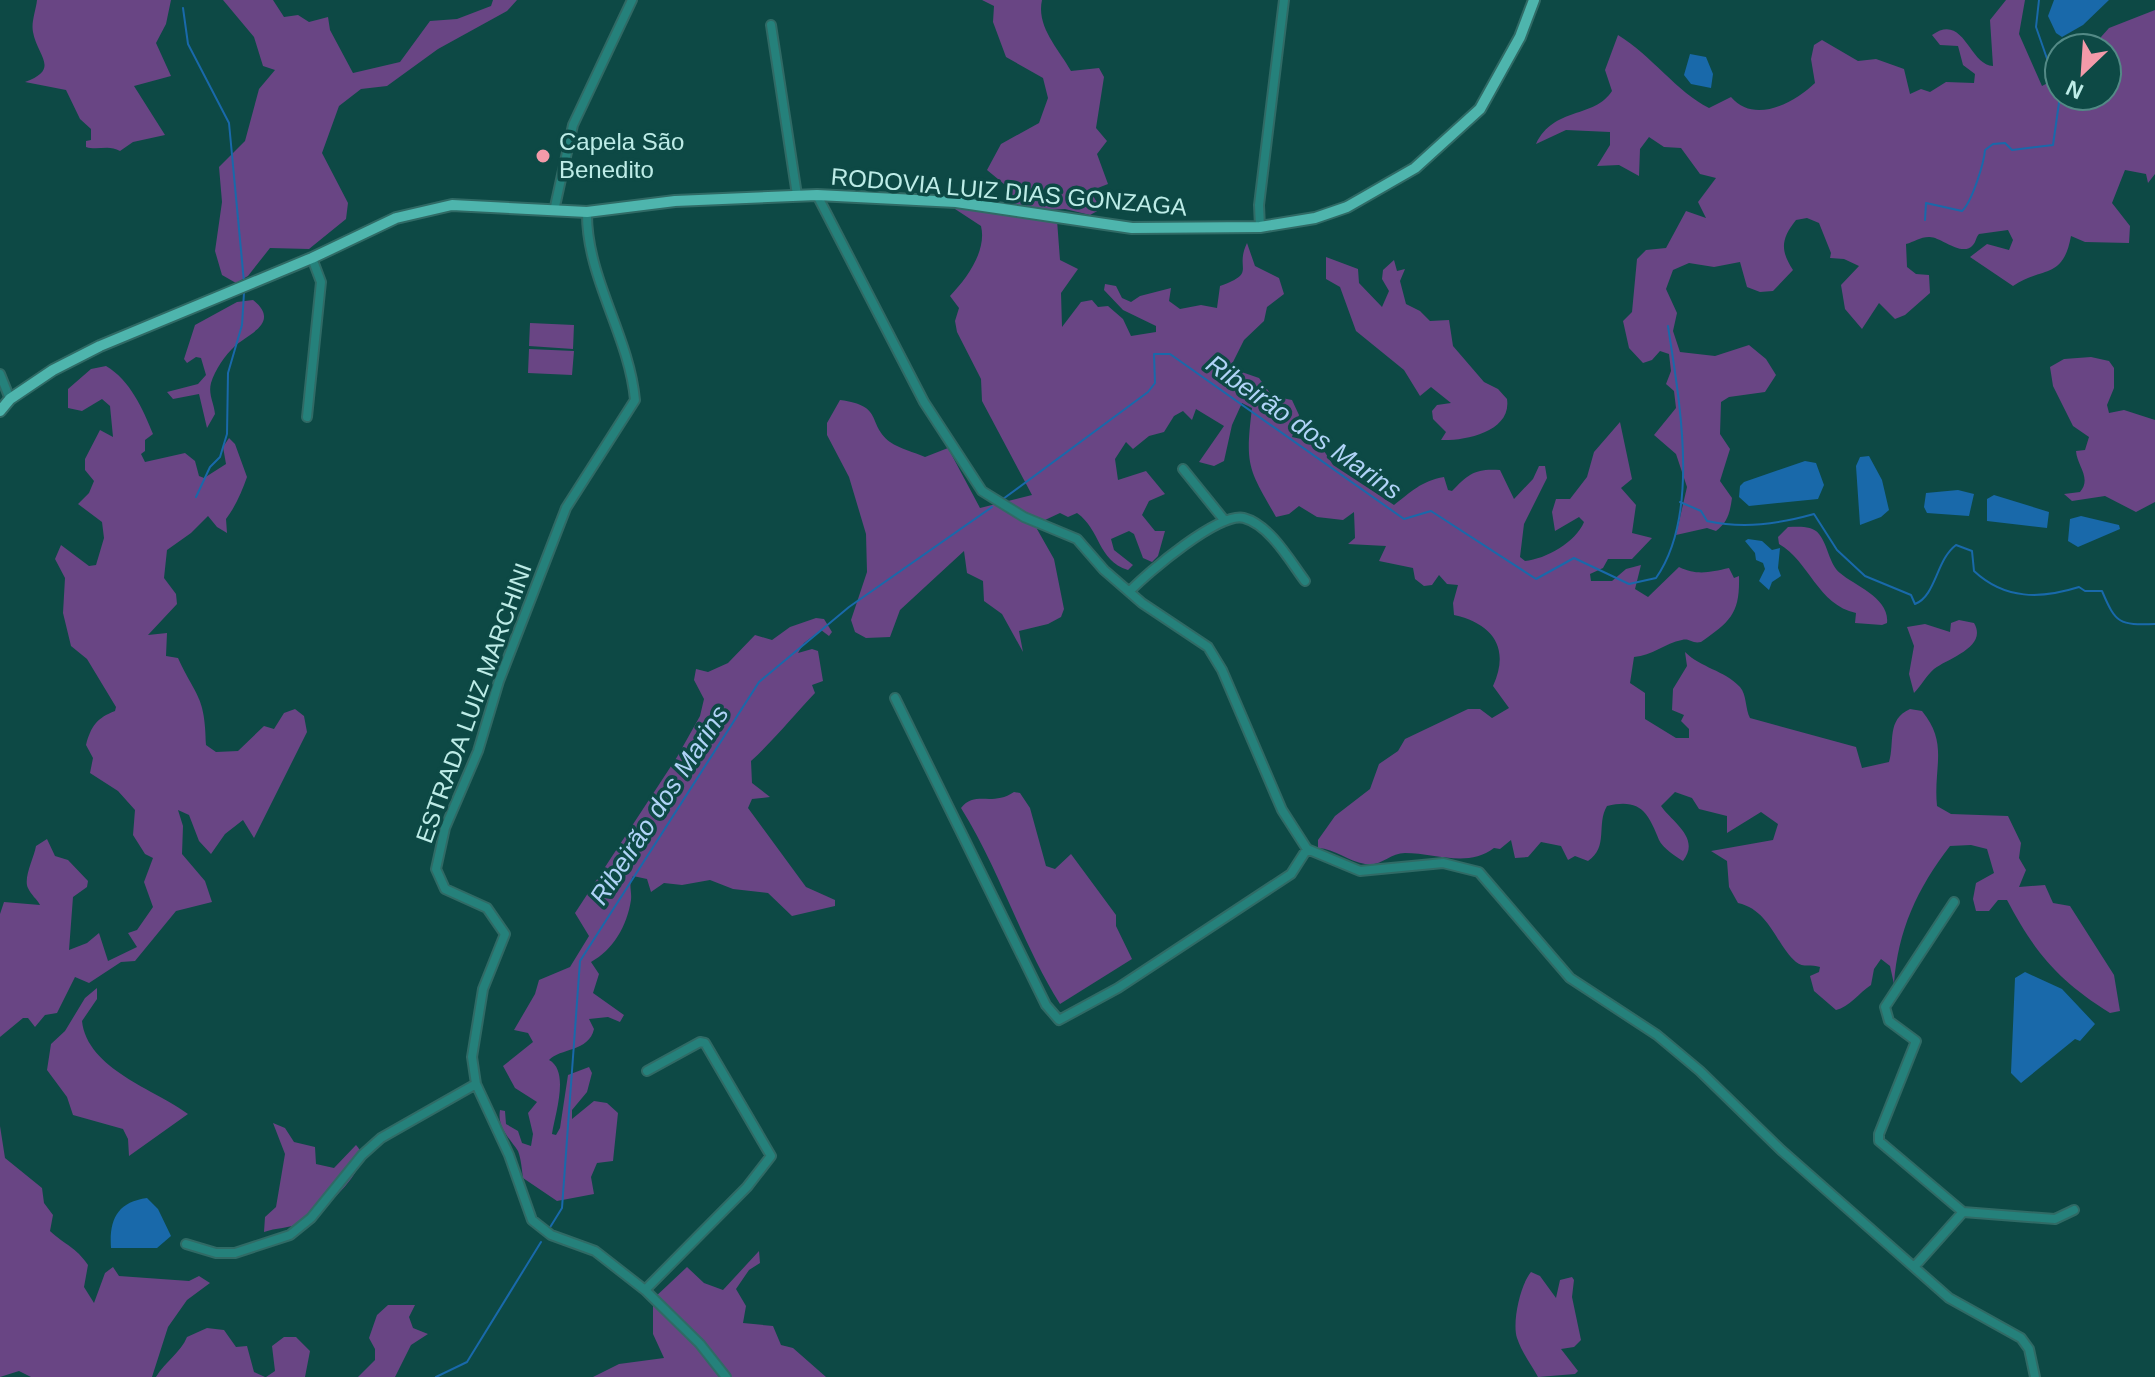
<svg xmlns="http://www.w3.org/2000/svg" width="2155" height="1377" font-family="Helvetica,sans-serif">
<rect width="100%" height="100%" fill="#0d4945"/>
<!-- green -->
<path fill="#694584" d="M37,0H171L166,24L156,43L171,76L134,86L165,135L133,142L120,151C108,144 98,151 86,147V141L91,140V129L80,119L66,90L25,82C61,69 37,56 33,32C31,22 36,10 37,0Z
M223,0H273L284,17L298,15L309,22L328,17L330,30L353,73L400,62L430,21L457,19L491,6L493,0H517L507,11L438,49L387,86L361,89L339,106L322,153L348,203L346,219L309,249L270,248L248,276L236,283L222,275L215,251L222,202L219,167L245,141L259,89L275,70L263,66L254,37Z
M982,0H1042C1036,27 1059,49 1071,71L1099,68L1104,77L1096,128L1107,141L1097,154L1108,184L1090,191L1101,209L1090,215L1065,209L1030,211L1057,220L1060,260L1078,269L1061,293L1062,327L1081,302L1092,300L1098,307L1108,306L1123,319L1131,336L1156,332V326L1123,310L1104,290L1105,284L1116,286L1122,298L1131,302L1140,296L1171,288L1169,301L1180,309L1201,305L1217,308L1220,286C1258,272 1234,270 1247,243L1255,266L1279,278L1284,294L1267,307L1264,321L1244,340L1230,368L1259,378L1272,396L1292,400L1299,415L1292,437L1319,443L1333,465L1394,505C1411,492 1421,481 1444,477L1448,490L1452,491C1468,474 1476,468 1500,470L1514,499L1533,479L1539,466H1545L1547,478L1524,524L1520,557L1525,561C1546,559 1576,542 1584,522L1579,517L1555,531L1552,512L1556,499H1570L1587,477L1594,452L1620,422L1632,479L1621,488L1636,505L1632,533L1652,538L1632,559H1608L1603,568L1590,574L1591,581H1612L1626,569L1641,565L1635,589L1648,597L1679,567C1698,576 1710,572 1729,568L1734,578L1739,576C1740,613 1731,621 1701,642C1692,644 1690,638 1682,640C1665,643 1652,656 1634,657L1630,683L1645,693V719L1676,738H1689V729L1681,721L1684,715L1672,710L1673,689L1687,666L1685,652C1701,668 1724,670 1740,687C1747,695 1745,709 1750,718L1856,747L1862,768L1889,762C1895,742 1886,720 1910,709L1922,711C1949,744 1933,767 1937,806L1951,814L2008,816L2021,843L2019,858L2026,870L2019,887L2045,885L2053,903L2070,906L2114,975L2120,1011L2110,1013C2058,980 2035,953 2007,900H1998L1989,911H1976L1973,899L1976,883L1994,873L1987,849L1971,845L1950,846C1917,889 1898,930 1894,984L1890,966L1881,959L1874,969L1871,985C1859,993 1849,1007 1836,1010L1814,991L1810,976L1819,972L1820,967C1812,964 1803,968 1796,962C1776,945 1770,910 1738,903L1729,887L1727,861L1711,851L1773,840L1778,824L1761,812L1727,833V816L1699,809L1692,798L1675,792L1661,806C1672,822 1701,838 1683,861C1676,857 1662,847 1659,840C1648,813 1641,798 1607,806C1596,824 1609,847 1588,861L1575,856L1568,860L1561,846L1541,842L1528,857L1515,858L1511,840L1500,849L1494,848C1468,868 1435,853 1405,853C1390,853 1381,867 1365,864C1348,861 1335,849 1318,848V840L1335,816L1370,789L1379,764L1398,751L1405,739L1468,709H1480L1492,718L1509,708L1493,686C1510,649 1494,624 1454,615L1453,603L1458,585L1447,584L1439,575L1432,585L1424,586L1415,579L1413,568L1379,561L1386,546L1348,544L1355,538L1354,512L1343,520L1317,517L1299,506L1289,514L1276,517C1248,468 1245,466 1252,408L1242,403L1232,425L1224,461L1214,466L1199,462L1224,426L1196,409L1192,420L1183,411L1174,416L1164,432L1149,436L1133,449L1126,442L1115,459L1118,480L1146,471L1165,494L1149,501L1142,515L1155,531H1165L1158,556L1152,562L1143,558L1134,534L1129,531L1111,539L1114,550L1133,565L1128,570C1097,560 1101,530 1077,513L1068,517L1060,513L1045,520L1037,529L1054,559L1064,609L1061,617L1048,624L1019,631L1023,652L1002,614L984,601L983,581L967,573L964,551L900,610L890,637L866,638L855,632L851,620L867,572L866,534L849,477L827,435V423L840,400C885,406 866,423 890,442C900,449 914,452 925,457L948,448L980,508L1032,495L982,401L981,379L957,332L955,321L959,308L950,296C967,278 987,251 981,226L955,209L1008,206L1011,196L1004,184L987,170L1001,144L1039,123L1048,98L1043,78L1006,57L993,22L994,6Z
M2006,0H2025L2019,34L2042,86L2059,77V96H2107V48H2102L2101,37L2109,28L2155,10V174L2148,183L2146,174L2125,170L2112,203L2130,226L2129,243L2085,242L2071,236C2063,280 2043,266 2013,286L1970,257L1987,244L2009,250L2013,240L2008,230L1979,234C1976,237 1976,242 1973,245C1962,258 1940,236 1929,237C1920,237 1914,242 1906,244L1907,267L1916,274L1929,275L1930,293L1905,315L1895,319L1879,303L1862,329L1845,309L1841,285L1859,266L1844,259L1830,258L1831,253L1819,223L1807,218L1796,220C1781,239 1780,250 1793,270L1773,291L1760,292L1747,287L1740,262L1714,267L1689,263L1673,270L1666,289L1677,313L1673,331L1680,352L1715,356L1749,345L1766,359L1776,375L1765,392L1729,397L1721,402L1720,434L1730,449L1720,481L1732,498C1730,512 1728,522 1716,531L1707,528L1676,535L1687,487L1676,454L1654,435L1676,408L1674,391L1666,384L1671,371L1669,354L1660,351L1652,360L1643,363L1629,348L1623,321L1632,312L1637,259L1646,250L1666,248L1686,211L1706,218L1698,202L1716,178L1700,174L1681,148L1664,147L1649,137L1640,149L1639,176L1619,165L1597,166L1610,145V132L1566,130L1536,144C1554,106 1594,119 1612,91L1605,70L1618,35C1651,55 1677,92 1709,108L1731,97C1755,125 1795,102 1815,83L1811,59L1814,45L1822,40L1858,61L1876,59L1904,69L1910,94L1921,89L1930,92L1946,82L1974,83L1975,74L1963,65L1958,46L1940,45L1932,35C1964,12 1969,65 1993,66L1990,20Z
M1326,257L1358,269L1359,283L1382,307L1389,291L1382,279L1383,270L1394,260L1397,271L1405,269L1400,281L1406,304L1420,311L1430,321L1449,320L1453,346L1484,382L1498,389L1507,399C1512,432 1464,441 1441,440L1446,432L1433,419L1432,411L1437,405L1451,403L1431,387L1420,396L1404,370L1356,331L1340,287L1326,279Z
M253,300C282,323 246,335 235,346C225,355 215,370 211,383C208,394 214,403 215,414L207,428L199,394L173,399L167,392L198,384L206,375L201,358L196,357L187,363L184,359L195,325L237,302Z
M530,323L574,325L573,349L529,346Z
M529,349L574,351L572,375L528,373Z
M2091,357L2109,361L2114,368V388L2107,405L2109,413L2124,410L2155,420V502L2136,512L2105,496L2072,501L2064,494L2080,492C2092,478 2077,466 2076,451L2085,450L2089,437L2073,426L2053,386L2050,367L2064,359Z
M106,366C130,380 143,409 153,434L145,440V451L141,454L145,462L185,453L195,461L199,476L204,478L226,464L223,447L229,438L235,444L247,477C242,491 236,506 226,519L227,533L217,527L208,516L191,533L167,550L164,578L176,594L177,604L148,635L167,633L166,656L178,658C197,699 205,695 206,745L216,752L238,751L264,726L274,729L284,713L295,709L304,716L307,732L254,838L243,820L225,834L211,854L199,841L189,815L178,810L183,826L182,854L205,881L212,902L176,911L135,961L121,962L89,983L75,977L57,1013L45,1015L35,1027L28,1018H23L0,1037V914L4,902L40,905C37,899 31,895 28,888C23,878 34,858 36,846L47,839L55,856L68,860L88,881L87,887L73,897L69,950L87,943L99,933L108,961L137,947L128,933L137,930L153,907L144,882L153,858L145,854L133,835L135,810L118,791L90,773L93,758L86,745C91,726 97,718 115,711L116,707L87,659L71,646L63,613L65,578L55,559L61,545L89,566L96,565L104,538L102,522L78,504L89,493L94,481L85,470V459L100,430L113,437L110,406L102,399L82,411L68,408V389L91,369Z
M1788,527C1798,527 1812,525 1819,534C1828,545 1829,564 1840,573C1855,586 1890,598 1887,623L1882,625L1855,623L1856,613C1818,605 1809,561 1779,544L1778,537Z
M816,618L824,619L832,632L829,636L821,630L804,643L798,653L812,649L818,651L823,681L812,685L815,693C795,714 774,740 751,761L752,783L770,797L752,799L748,808L806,887L835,900V906L792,916L768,893L733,889L710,880L682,885L664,883L651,892L647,879L633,876C628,885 632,890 631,900C627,926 613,950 591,962L599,974L593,993L624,1015L620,1022L608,1017L589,1019L594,1029C589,1052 560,1048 549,1060C570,1071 555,1114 552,1134L556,1135L560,1128L568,1075L589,1067L592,1073L587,1092L572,1110V1119L594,1101L607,1103L618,1113L613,1161L597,1163L591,1177L594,1194L557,1201L523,1178C522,1171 521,1158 518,1151C509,1137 497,1128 500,1110L505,1111L506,1124L518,1131L522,1143L531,1146L533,1134L528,1113L537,1102L515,1088L503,1066L533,1042L528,1033L514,1030L535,994L539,980L570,967L589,936L575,913L677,757L700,716L704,699L694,680L696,669L708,672L728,663L755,635L772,640L790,627Z
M1959,620L1974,623C1988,647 1949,658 1934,669C1926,676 1921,686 1914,693L1909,674L1914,646L1907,627L1925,624L1950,632L1951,623Z
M1014,792L1020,793L1030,808L1046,866L1055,869L1071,854L1116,915V926L1132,959L1060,1004C1021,942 1000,870 961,808C975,790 992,807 1014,792Z
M97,988V999L82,1021C87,1069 156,1090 188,1114L129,1156L128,1139L123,1129L73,1115L67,1097L47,1070L51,1044L65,1031L85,998Z
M273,1123L285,1128L294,1142L315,1147L316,1164L334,1168L356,1145C378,1165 318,1215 301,1223C290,1228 275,1228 264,1232L265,1217L276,1207L285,1154Z
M0,1126L5,1158L42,1188L44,1203L53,1215L50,1231C65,1245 76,1247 88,1265L84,1287L94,1303L105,1273L113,1267L119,1276L189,1281L199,1276L210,1283L187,1300L168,1327L152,1377H31L19,1371L0,1377Z
M759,1251L760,1263L749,1270L736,1289L746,1306L743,1323L773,1326L781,1345L793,1348L826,1377H593L619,1364L664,1358L653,1334V1299L687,1267L704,1283L723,1290Z
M1531,1272L1540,1276L1556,1298L1560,1280L1572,1277L1574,1280L1572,1297L1581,1340L1574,1347L1561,1349L1578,1371L1575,1374L1538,1377C1531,1364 1522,1353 1517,1338C1512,1323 1520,1285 1531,1272Z
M388,1305H415L409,1317L413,1328L428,1334L411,1345L395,1377H358L375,1360V1349L369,1338L377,1315Z
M207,1328L224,1330L236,1347L247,1346L254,1372L265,1377H156C165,1362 181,1352 187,1337Z
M284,1337H296L310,1351L305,1377H266L275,1371L272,1346Z"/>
<!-- water -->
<path fill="#1969aa" d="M2054,0H2109L2083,25L2062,37L2056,33L2048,16Z
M1690,54L1706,57L1713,74L1711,88L1691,84L1684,75Z
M1869,456L1882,480L1889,510L1881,517L1860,525L1856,466L1860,457Z
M1805,461L1816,463L1824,485L1818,499L1749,506L1739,497L1740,486L1744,482Z
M1958,490L1974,494L1969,516L1927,513L1924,507L1926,493Z
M1994,495L2049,512L2047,528L1987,521V499Z
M2081,516L2119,525L2120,529L2078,547L2068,541L2070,519Z
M1748,539L1762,541L1772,550L1780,548L1778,568L1781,576L1772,582L1769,590L1759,581L1765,569L1763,563L1756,560L1755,553L1745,541Z
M2025,972L2062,989L2095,1024L2080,1041L2075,1039L2021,1083L2011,1073L2015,978Z
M147,1198L158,1209L171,1236L157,1248H111C109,1220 117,1202 147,1198Z"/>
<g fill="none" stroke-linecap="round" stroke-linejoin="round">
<!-- stream -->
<path stroke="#1969aa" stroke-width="2" d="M2039,0L2036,27L2059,93
M183,8L188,44L229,123L244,282
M1925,220L1926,203L1962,211C1972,202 1984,163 1985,150L1993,144L2005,143L2012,150L2053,145L2060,96
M196,497L210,467L220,457L227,434L228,373L242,325L244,293
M1003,499L1148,392L1155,383L1154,354H1170L1404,519L1431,511L1536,579L1574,558L1629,584L1656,578C1701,514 1679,399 1668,326
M1680,502L1701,511L1707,521C1744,529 1778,524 1814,514L1837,550L1865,576L1911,595L1915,604C1936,596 1936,560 1956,545L1972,551L1974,571C2005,600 2041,599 2079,587L2085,591H2102C2116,624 2119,625 2155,624
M549,1229L562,1208L580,961L759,682L849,607L992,507
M436,1377L467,1362L541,1242"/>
<defs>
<path id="minor" d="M771,25L797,195
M817,195L924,402L982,491L1024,517L1077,539L1104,570L1142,603L1208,647L1222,670L1282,810L1307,849L1360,871L1443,863L1479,872L1570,978L1657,1035L1700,1071L1781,1150L1949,1298L2021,1338L2029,1349L2035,1377
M554,211L573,125L632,0
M587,212C586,277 629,335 635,400L566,508L499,681L478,751L445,828L436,869L445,889L487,908L505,934L483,989L472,1057L476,1084L509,1155L532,1220L551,1235L595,1251L645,1290L700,1344L726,1377
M1260,227L1259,205L1284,0
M0,374L10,399
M307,417L321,282L312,258
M1183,469L1225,521
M1130,591C1147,573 1220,511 1244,518C1270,525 1290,561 1305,581
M895,698L1046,1005L1059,1020L1118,988L1291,874L1307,849
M1963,1212L2055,1219L2074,1210
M186,1244L216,1253H235L290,1235L311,1218L362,1155L381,1138L476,1084
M1914,1267L1963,1212L1879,1141V1134L1916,1041L1889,1021L1885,1007L1954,902
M645,1290L747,1187L771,1156L705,1043L700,1042L647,1071"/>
<path id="major" d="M0,411L10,399L53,370L100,346L312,258L396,218L452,205L587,212L675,201L817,195L956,202L1132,228L1260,227L1315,218L1347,207L1415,168L1480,109L1520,37L1534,0"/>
</defs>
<!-- minor casing -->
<use href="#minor" stroke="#306a65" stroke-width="12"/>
<!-- major casing -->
<use href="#major" stroke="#306a65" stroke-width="14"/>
<!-- minor -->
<use href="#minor" stroke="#25817b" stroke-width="8"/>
<!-- major -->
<use href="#major" stroke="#4eb5ad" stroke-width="10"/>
</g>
<!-- markers -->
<circle fill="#f39aa9" stroke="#0d4945" stroke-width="3" cx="543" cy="156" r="8"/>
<g text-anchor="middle" stroke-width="7" stroke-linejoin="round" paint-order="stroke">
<!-- poi labels -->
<g font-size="24" fill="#bdece7" stroke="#0d4945" text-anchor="start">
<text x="559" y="150">Capela São<tspan x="559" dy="28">Benedito</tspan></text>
</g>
<!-- street labels -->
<g font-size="24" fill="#bdece7" stroke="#0d4945">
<text transform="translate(1009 192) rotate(5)" y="8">RODOVIA LUIZ DIAS GONZAGA</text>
<text transform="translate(474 703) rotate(-70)" y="8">ESTRADA LUIZ MARCHINI</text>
</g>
<!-- water labels -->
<g font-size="26" font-style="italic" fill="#b0d3f7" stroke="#0d4945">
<text transform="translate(1304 427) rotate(35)" y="9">Ribeirão dos Marins</text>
<text transform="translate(659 805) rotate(-57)" y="9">Ribeirão dos Marins</text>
</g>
</g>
<!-- north arrow -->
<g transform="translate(2083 72) rotate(205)"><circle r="38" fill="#0d4945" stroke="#538a86" stroke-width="2"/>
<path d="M0-6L14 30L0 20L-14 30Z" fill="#f39aa9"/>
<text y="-12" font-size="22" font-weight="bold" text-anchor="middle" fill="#bdece7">N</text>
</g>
</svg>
